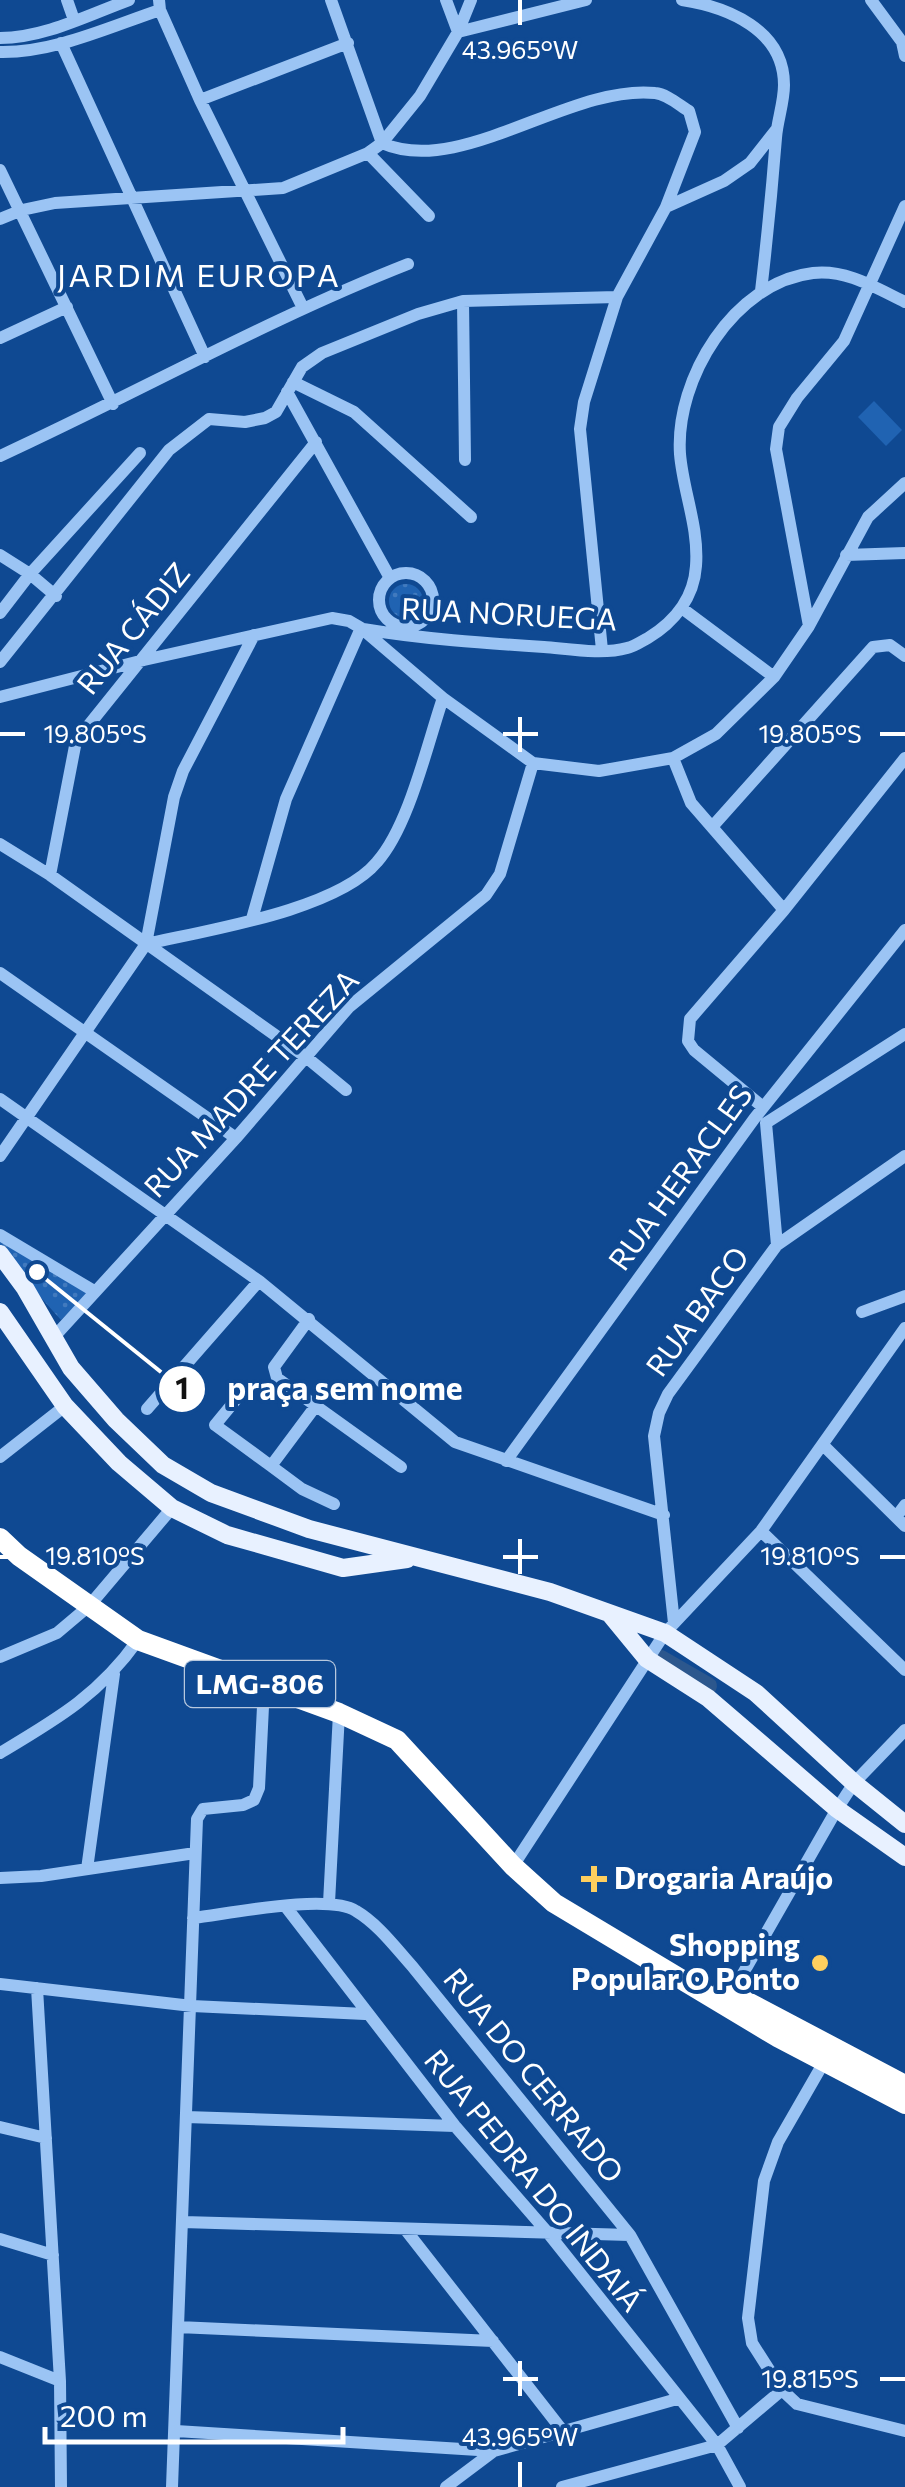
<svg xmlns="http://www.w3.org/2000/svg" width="905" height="2487" font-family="Commissioner,sans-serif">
<defs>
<pattern id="park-dots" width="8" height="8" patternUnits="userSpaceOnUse" patternTransform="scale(2.5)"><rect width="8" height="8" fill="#2063b2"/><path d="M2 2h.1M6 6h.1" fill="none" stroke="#417abe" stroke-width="1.8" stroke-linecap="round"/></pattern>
</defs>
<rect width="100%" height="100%" fill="#0f4992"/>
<!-- grass -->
<path fill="#2063b2" d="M874,401L902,430L886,446L858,417Z"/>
<!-- park -->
<path fill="url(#park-dots)" d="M389 601a17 17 0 1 1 34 0a17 17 0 1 1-34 0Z
M0,1238L90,1291L61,1320L0,1252Z"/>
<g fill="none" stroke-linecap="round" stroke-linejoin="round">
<!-- river -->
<path stroke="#2c578d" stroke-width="18" d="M661,1659L708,1686"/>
<!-- minor -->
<path stroke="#9bc4f4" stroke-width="12" d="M67,0L74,20
M159,0L160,10L200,100L303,308
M331,0L382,143C460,178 570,84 655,93C667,94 679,105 689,111L695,132L666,207L617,297L584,402L580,429L602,650
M446,0L458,32L586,0
M682,0C728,7 784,30 784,85C784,103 777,121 776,138C772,189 767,240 761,291
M871,0L902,42L905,56
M0,38C44,38 88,15 129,0
M61,43L205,357
M0,52C54,53 109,27 160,10
M200,100L348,43
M368,153L429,216
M0,170L113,404
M666,207L724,181L750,163L776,130
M0,219L22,210L55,203L283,188L368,153L382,143L420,96L458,32L471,0
M463,301L465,460
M0,338L67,307
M293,382L354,412L471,517
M287,392L390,578
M0,456C137,393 268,319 408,264
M0,555L30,574L56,596
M846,555L905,553
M379 600a27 27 0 1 1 54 0a27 27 0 1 1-54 0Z
M683,609L774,677
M0,613L30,574L140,453
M809,626L776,449L779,427L797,398L844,341L905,206
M363,629C423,639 483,643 544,647C569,649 603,655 627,648C634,647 642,641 648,638C674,622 694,598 696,566C699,527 683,491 680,454C675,379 734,282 813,273C846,269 876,288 905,302
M0,662L169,450L209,419L245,422L265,418L276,412L302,367L322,353L418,314L463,301L617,297
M0,697L144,660L332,618L349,621L361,628L443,698L533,763L599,771L673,758L716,734L774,677L809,626L868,517L905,483
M673,758L691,803L784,910
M712,827L873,647L890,645L905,656
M0,844L50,875L306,1057L346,1090
M50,875L76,741L316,442
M252,919L286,799L361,628
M146,944C208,930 337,910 377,862C409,826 427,745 443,698
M0,973L236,1138
M0,1099L259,1281L455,1442L664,1515
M763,1107L694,1050L688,1041L690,1019L784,910L905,758
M766,1123L905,1034
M766,1123L777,1245
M0,1156L146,944L174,797L183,771L254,635
M0,1235L94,1291
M862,1312L905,1296
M309,1319L274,1367L277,1378L401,1467
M54,1337L236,1138L349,1007L486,895L500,874L533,763
M243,1391L215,1425L271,1466L315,1407
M147,1409L259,1281
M823,1445L905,1526
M0,1457L65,1406
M506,1461L754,1119L905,930
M271,1466L302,1489L334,1504
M896,1517L905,1505
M761,1531L905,1670
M674,1623L654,1436L659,1413L668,1394L777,1245L905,1156
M0,1657L57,1633L89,1606L172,1508
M0,1753C57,1719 99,1695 138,1640
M513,1866L665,1633L761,1531L905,1328
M87,1869L114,1674
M0,1878L41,1876L195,1853
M329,1903L339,1713
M286,1907L455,2126L548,2233L717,2445L740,2487
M193,1918C228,1914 328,1893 356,1911C378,1924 395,1947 412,1966L630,2235L738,2428
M0,1984L192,2006L365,2014
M37,1988L60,2381L61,2487
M729,1998L837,1809L854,1783L905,1730
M824,2062L778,2142L764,2181L748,2318L752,2343L782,2390L797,2404L905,2431
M186,2117L455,2126
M0,2127L46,2138
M183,2222L630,2235
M405,2229L562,2430
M0,2239L53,2255
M178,2327L493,2341
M0,2357L60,2381
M176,2431L494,2451
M172,2487L197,1819L203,1809L243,1805L254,1800L259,1788L264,1686
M446,2487L494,2451L677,2399
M562,2487L717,2445L782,2390"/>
<!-- major -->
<path stroke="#e8f1ff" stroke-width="18" d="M0,1254L25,1288L71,1368L116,1420L163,1465L211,1493L309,1529L550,1592L665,1633L756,1693L854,1783L905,1824
M0,1312L65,1406L119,1463L172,1508L227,1535L343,1568L407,1559
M610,1614L647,1659L708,1698L837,1809L905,1857"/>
<!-- highway -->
<path stroke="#fff" stroke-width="20" d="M0,1538L19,1556L138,1640L339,1713L397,1740L513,1866L554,1903L779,2038L905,2104
M723,1989L905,2085"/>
</g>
<!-- ticks -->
<path fill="none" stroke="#fff" stroke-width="4" d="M520,0V25M520,717V752M0,734H25M503,734H538M880,734H905M520,1539V1574M0,1557H25M503,1557H538M880,1557H905M520,2361V2396M503,2379H538M880,2379H905M520,2462V2487"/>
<!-- markers -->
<g fill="#ffcf5e" stroke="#0f4992" stroke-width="4">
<path d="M589 1864h10v10h10v10h-10v10h-10v-10h-10v-10h10z"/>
<circle cx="820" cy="1963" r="10"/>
</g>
<g text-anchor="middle" stroke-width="8" stroke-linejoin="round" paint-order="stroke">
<!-- shield labels -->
<rect fill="#0f4992" stroke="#b7c8de" stroke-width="2.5" x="185" y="1661" width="150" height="46" rx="8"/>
<g font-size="28" font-weight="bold" fill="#fff">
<text x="260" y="1694">LMG-806</text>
</g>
<!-- street labels -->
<g font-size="30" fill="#fff" stroke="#0f4992">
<text transform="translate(509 615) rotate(3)" y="10">RUA NORUEGA</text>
<text transform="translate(134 629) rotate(-51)" y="10">RUA CÁDIZ</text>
<text transform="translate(252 1084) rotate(-47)" y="10">RUA MADRE TEREZA</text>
<text transform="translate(681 1178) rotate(-54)" y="10">RUA HERACLES</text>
<text transform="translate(698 1312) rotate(-54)" y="10">RUA BACO</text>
<text transform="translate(533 2076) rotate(51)" y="10">RUA DO CERRADO</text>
<text transform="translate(533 2181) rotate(51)" y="10">RUA PEDRA DO INDAIÁ</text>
</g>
<!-- poi labels -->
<g font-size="30" font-weight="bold" fill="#fff" stroke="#0f4992" text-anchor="start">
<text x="614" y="1889">Drogaria Araújo</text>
<text x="800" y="1956" text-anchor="end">Shopping<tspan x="800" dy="34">Popular O Ponto</tspan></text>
</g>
<!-- neighbourhood labels -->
<g font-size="32" letter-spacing="2.5" fill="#fff" stroke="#0f4992">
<text x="199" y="287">JARDIM EUROPA</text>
</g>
</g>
<g font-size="25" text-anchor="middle" fill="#fff" stroke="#0f4992" stroke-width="8" stroke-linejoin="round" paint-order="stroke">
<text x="520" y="59">43.965°W</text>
<text x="95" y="743">19.805°S</text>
<text x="810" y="743">19.805°S</text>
<text x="95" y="1565">19.810°S</text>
<text x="810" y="1565">19.810°S</text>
<text x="810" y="2388">19.815°S</text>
<text x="520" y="2446">43.965°W</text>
</g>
<!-- callouts -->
<path fill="none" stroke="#fff" stroke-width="4" d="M37 1272L182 1389"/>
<g fill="#fff" stroke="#0f4992" stroke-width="4">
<circle cx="37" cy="1272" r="10"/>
<circle cx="182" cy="1389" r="25"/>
</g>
<g font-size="30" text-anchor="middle" font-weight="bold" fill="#111">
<text x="182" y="1399">1</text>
</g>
<g font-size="32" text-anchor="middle" font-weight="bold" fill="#fff" stroke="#0f4992" stroke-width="8" stroke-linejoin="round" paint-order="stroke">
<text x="345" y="1400">praça sem nome</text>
</g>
<!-- scale -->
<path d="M45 2427v15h298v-15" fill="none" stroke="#ffffff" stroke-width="5"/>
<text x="60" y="2427" font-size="30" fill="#ffffff" stroke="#0f4992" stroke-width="8" paint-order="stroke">200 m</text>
</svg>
